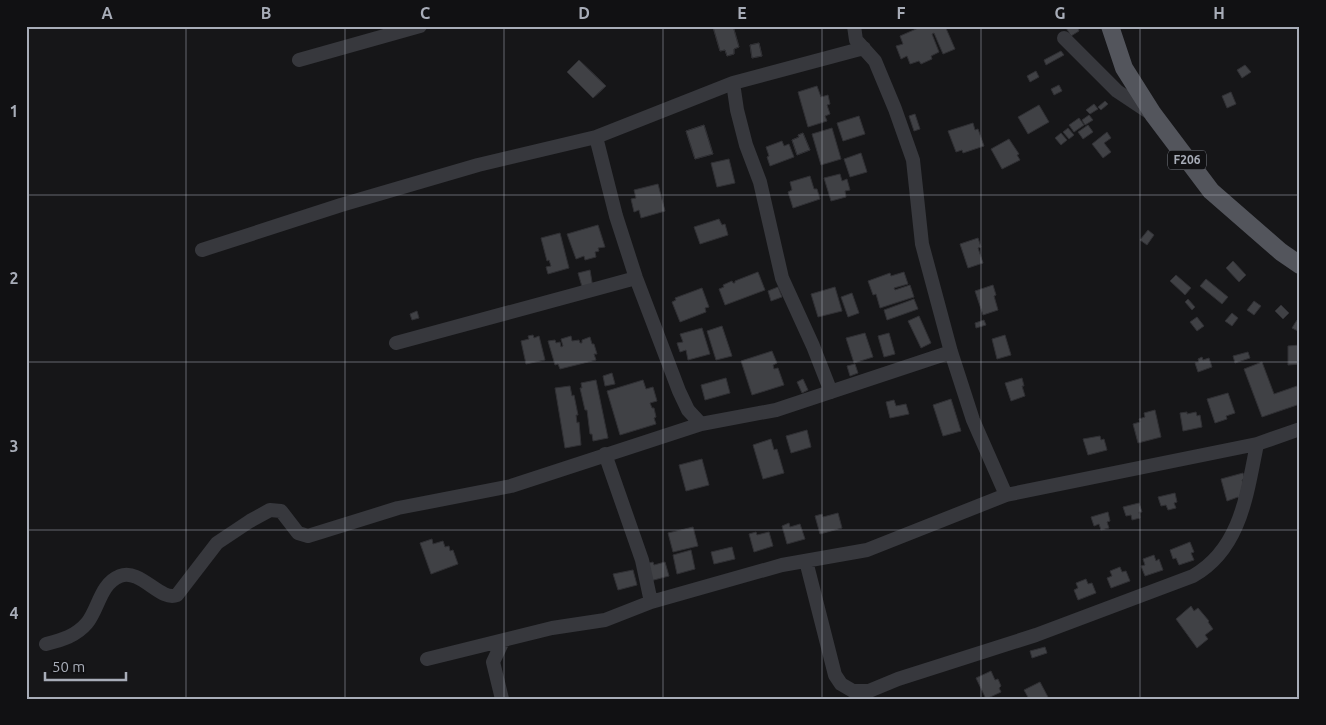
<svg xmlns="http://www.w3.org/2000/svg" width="1326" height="725" font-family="Ubuntu,sans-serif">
<rect width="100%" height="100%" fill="#161618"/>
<!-- building -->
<path fill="#404145" stroke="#303034" d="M717,26H733L739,47L734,49V54L727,56L725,50L720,51L713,27Z
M717,26H733L739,47L734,49V54L727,56L725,50L720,51L713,27Z
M923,26H945L955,49L943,54L934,33L932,34L939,52L931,56L932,59L921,64L919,61L910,64L907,56L901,59L896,46L903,44L900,36Z
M1065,26H1077L1079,31L1071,36Z
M759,43L762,56L752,58L750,45Z
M759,43L762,56L752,58L750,45Z
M1061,51L1064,55L1046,65L1044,60Z
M579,60L606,86L593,98L567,72Z
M579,60L606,86L593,98L567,72Z
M1245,65L1251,72L1242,78L1237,70Z
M1036,71L1039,77L1030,82L1027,76Z
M1059,85L1062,91L1054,95L1051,89Z
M817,86L821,97L828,95L830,104L827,105L830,114L825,116L827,121L808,127L798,92Z
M1231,92L1236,104L1227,108L1222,96Z
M1105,101L1108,104L1101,110L1098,107Z
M1094,104L1098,109L1090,114L1086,110Z
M1039,105L1049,122L1028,134L1018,117Z
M915,114L920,129L914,131L909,116Z
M1089,115L1093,120L1085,125L1082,120Z
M859,116L865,134L843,141L837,123Z
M1079,118L1084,125L1074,132L1069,125Z
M973,123L975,130L978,129L984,146L963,153L962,150L956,152L948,131Z
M704,125L713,154L695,159L686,131Z
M704,125L713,154L695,159L686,131Z
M1088,125L1093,132L1083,139L1078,132Z
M832,128L841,159L821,165L812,134Z
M1068,128L1074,135L1069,139L1063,132Z
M1107,132L1111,138L1104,143L1111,152L1103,158L1092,144Z
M803,133L810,150L797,155L792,140L799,137L798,135Z
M803,133L810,150L797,155L792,140L799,137L798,135Z
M1061,133L1067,140L1061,145L1055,138Z
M1009,139L1019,154L1017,155L1020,160L1002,169L991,149Z
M782,141L784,146L789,144L794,157L770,166L767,157L769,156L766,147Z
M861,153L867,172L850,177L844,159Z
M729,159L735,183L717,187L711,163Z
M840,174L842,181L847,179L850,190L845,191L846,197L831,201L824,178Z
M810,176L814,189H817L820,199L793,208L788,192L792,190L790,182Z
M658,184L665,211L641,218L639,210L634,212L631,199L636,198L634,190Z
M719,219L722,225L725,224L728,235L700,244L694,227Z
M598,225L605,247L598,248L599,251L595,252L596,257L585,260L584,256L576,259L567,234Z
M1148,230L1154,235L1147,245L1140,240Z
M560,233L569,268L548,274L546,267L551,266L549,260L547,261L541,238Z
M978,238L981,247L978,248L983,263L968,268L960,244Z
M1233,261L1246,275L1239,282L1226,268Z
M590,270L593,288L583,290L578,273Z
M758,272L765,290L725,305L719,289L724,287L723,285L732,281L733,283H735V281Z
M904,272L908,284L894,288L895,290L910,285L914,297L880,308L876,294L873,295L868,281L890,273L891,276Z
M1176,275L1191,288L1185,295L1170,281Z
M1206,279L1228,297L1222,304L1200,286Z
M993,285L996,295L994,296L998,310L983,315L975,291Z
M778,287L782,297L771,301L768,291Z
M835,287L842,311L818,317L811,294Z
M702,288L709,307L705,308L706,312L680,322L672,302L676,300L675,298Z
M852,293L859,313L848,317L841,297Z
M914,299L918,309L887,320L884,310Z
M1188,299L1195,307L1192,310L1185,302Z
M1254,301L1261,306L1254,315L1247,310Z
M1281,305L1289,313L1283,319L1275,311Z
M417,311L419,318L412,320L410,314Z
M1232,313L1238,318L1232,326L1225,321Z
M919,316L931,343L921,348L908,321Z
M1197,317L1204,326L1197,331L1190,322Z
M984,320L986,325L976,328L975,323Z
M1297,320L1300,322V332L1292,328Z
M722,326L732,356L716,360L707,331Z
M702,328L710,354L688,360L686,350L680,352L677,343L683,342L680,334Z
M865,333L873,357L854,363L846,338Z
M889,333L895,354L884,357L878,336Z
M533,335L534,338L539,336L545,360L526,364L521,341L529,339L528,336Z
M1005,335L1011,355L997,359L992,339Z
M571,336L572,341L579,340L580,343H582V340L590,337L592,344H594L597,354H594L596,360L560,369L558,364L555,365L548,341L555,340L556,343L560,342L561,347L563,346L561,339Z
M1300,345V364L1288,365V346Z
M772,351L777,363L773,365L774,369L778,368L784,385L752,395L741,361Z
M1248,352L1250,358L1235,363L1233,356Z
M1202,357L1203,360L1209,358L1212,367L1198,372L1195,363L1199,362L1198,359Z
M1262,362L1274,394L1300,385V404L1262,417L1244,369Z
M855,364L858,373L850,376L847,366Z
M612,373L615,384L605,386L603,376Z
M726,378L730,393L705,400L701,385Z
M1022,378L1024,386H1022L1025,396L1011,401L1005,383Z
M803,379L808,390L802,393L797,382Z
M596,380L608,438L593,441L592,434H590L587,410H585L580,388H582L581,383Z
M643,380L646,389L653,387L657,401L650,403L652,408H654L656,417L654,418L656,424L620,435L607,391Z
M570,386L572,396L574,395L578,415H576L577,423L579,422L581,445L565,448L555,388Z
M1228,393L1235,413L1226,416L1227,419L1215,423L1207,399Z
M951,399L961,431L943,436L933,405Z
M894,400L896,406L906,404L909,414L890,418L886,402Z
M1155,410L1161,437L1138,443L1133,424L1140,422L1139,419L1145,417L1144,413Z
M1187,412V414L1196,412L1197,416L1200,415L1202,427L1183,431L1180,413Z
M807,430L811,447L791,453L786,436Z
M1100,436L1101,440L1104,439L1107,450L1088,455L1083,439Z
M771,439L774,450L777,449L784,473L763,479L753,445Z
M702,459L709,485L686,491L679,465Z
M1243,473L1245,479L1242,480L1243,483L1239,500L1238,497L1227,501L1221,479Z
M1175,493L1177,502L1174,503L1176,508L1168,510L1166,505L1161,506L1158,497Z
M1139,503L1142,512H1139L1140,518L1132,520L1131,515L1126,516L1123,507Z
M1108,512L1110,521L1107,522L1109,528L1101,530L1099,524L1094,526L1091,517Z
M838,513L842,528L820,534L815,516L822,514L823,517Z
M789,523L790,527L800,524L805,539L787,544L782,526Z
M693,527L698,546L673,552L668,533Z
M756,532L757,535L769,532L773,546L754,552L749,534Z
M432,539L433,544L443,541L445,547L449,546L450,551L453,550L458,564L431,574L420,543Z
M1190,542L1194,552L1191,553L1194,560L1179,565L1176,558L1173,559L1170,550Z
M732,547L735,559L714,564L711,552Z
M691,550L695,569L677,574L673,555Z
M1154,555L1156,561L1159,559L1163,570L1145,576L1141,566L1145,565L1143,559Z
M653,562L654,565L665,562L669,576L650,581L645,564Z
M1120,567L1122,572L1126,571L1130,581L1111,588L1107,578L1112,576L1110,571Z
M633,570L637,585L618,590L613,574Z
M1086,579L1088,584L1092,583L1096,593L1078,600L1074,590L1078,588L1076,583Z
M1191,606L1194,611L1198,608L1209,621L1208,622L1213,629L1205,635L1208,639L1197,648L1176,619Z
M1045,647L1047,653L1032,658L1030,651Z
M991,671L995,680L998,679L1001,686L999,688L1001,692L986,699L976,678Z
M1040,682L1049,699H1029L1024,690Z"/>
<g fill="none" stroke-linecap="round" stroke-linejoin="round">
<!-- minor -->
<path stroke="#37383d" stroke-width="14" d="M854,26L856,40L875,61L895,109L913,160L922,244L951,352L973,420L1006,495
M1064,38L1117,91L1150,113
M299,60L420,26
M733,83L737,110L746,145L760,182L782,278L813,346L831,392
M596,137L616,216L636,278L679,391L688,410L701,424
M202,250L341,205L478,165L596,137L733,83L864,48
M396,343L636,278
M605,454L642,560L651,602
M806,561L835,675L841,684L853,691H869L898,679L1036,635L1193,576C1241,549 1247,493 1257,444
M46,644C62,640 76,636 87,623C99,608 100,584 120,576C141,568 160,602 177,595L217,543L250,521L270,510L281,511L298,533L308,536L398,508L511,486L701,424L776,410L951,352
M427,659L552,628L605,620L651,602L782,565L867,550L1006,495L1257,444L1300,429
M502,699L493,662L503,641"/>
<!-- major -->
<path stroke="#53555c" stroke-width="18" d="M1110,26L1124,68L1153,114L1211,191L1281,252L1300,265"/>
</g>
<!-- grid -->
<path fill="none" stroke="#a8adb8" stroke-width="1" stroke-opacity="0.55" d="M186,26V699M345,26V699M504,26V699M663,26V699M822,26V699M981,26V699M1140,26V699M26,195H1300M26,362H1300M26,530H1300"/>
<g text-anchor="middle" stroke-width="4.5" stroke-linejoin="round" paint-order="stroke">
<!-- shield labels -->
<rect fill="#111113" stroke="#7b7e86" stroke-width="1" x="1168" y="150.5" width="38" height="19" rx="4"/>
<g font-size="12" font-weight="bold" fill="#a8adb8">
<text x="1187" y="164">F206</text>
</g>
</g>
<!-- border -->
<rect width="1326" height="725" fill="none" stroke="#111113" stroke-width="55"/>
<!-- scale -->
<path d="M45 672v8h81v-8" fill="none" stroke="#a8adb8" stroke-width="2.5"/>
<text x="52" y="672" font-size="15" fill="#a8adb8" stroke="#111113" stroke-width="4" paint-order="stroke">50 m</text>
<rect x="28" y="28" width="1270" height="670" fill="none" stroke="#a8adb8" stroke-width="2"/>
<g font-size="16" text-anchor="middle" font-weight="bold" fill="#a8adb8">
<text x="107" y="19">A</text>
<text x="266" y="19">B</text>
<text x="425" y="19">C</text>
<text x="584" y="19">D</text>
<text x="742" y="19">E</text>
<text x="901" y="19">F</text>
<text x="1060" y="19">G</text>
<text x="1219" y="19">H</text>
<text x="14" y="117">1</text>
<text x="14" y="284">2</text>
<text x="14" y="452">3</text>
<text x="14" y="619">4</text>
</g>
</svg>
